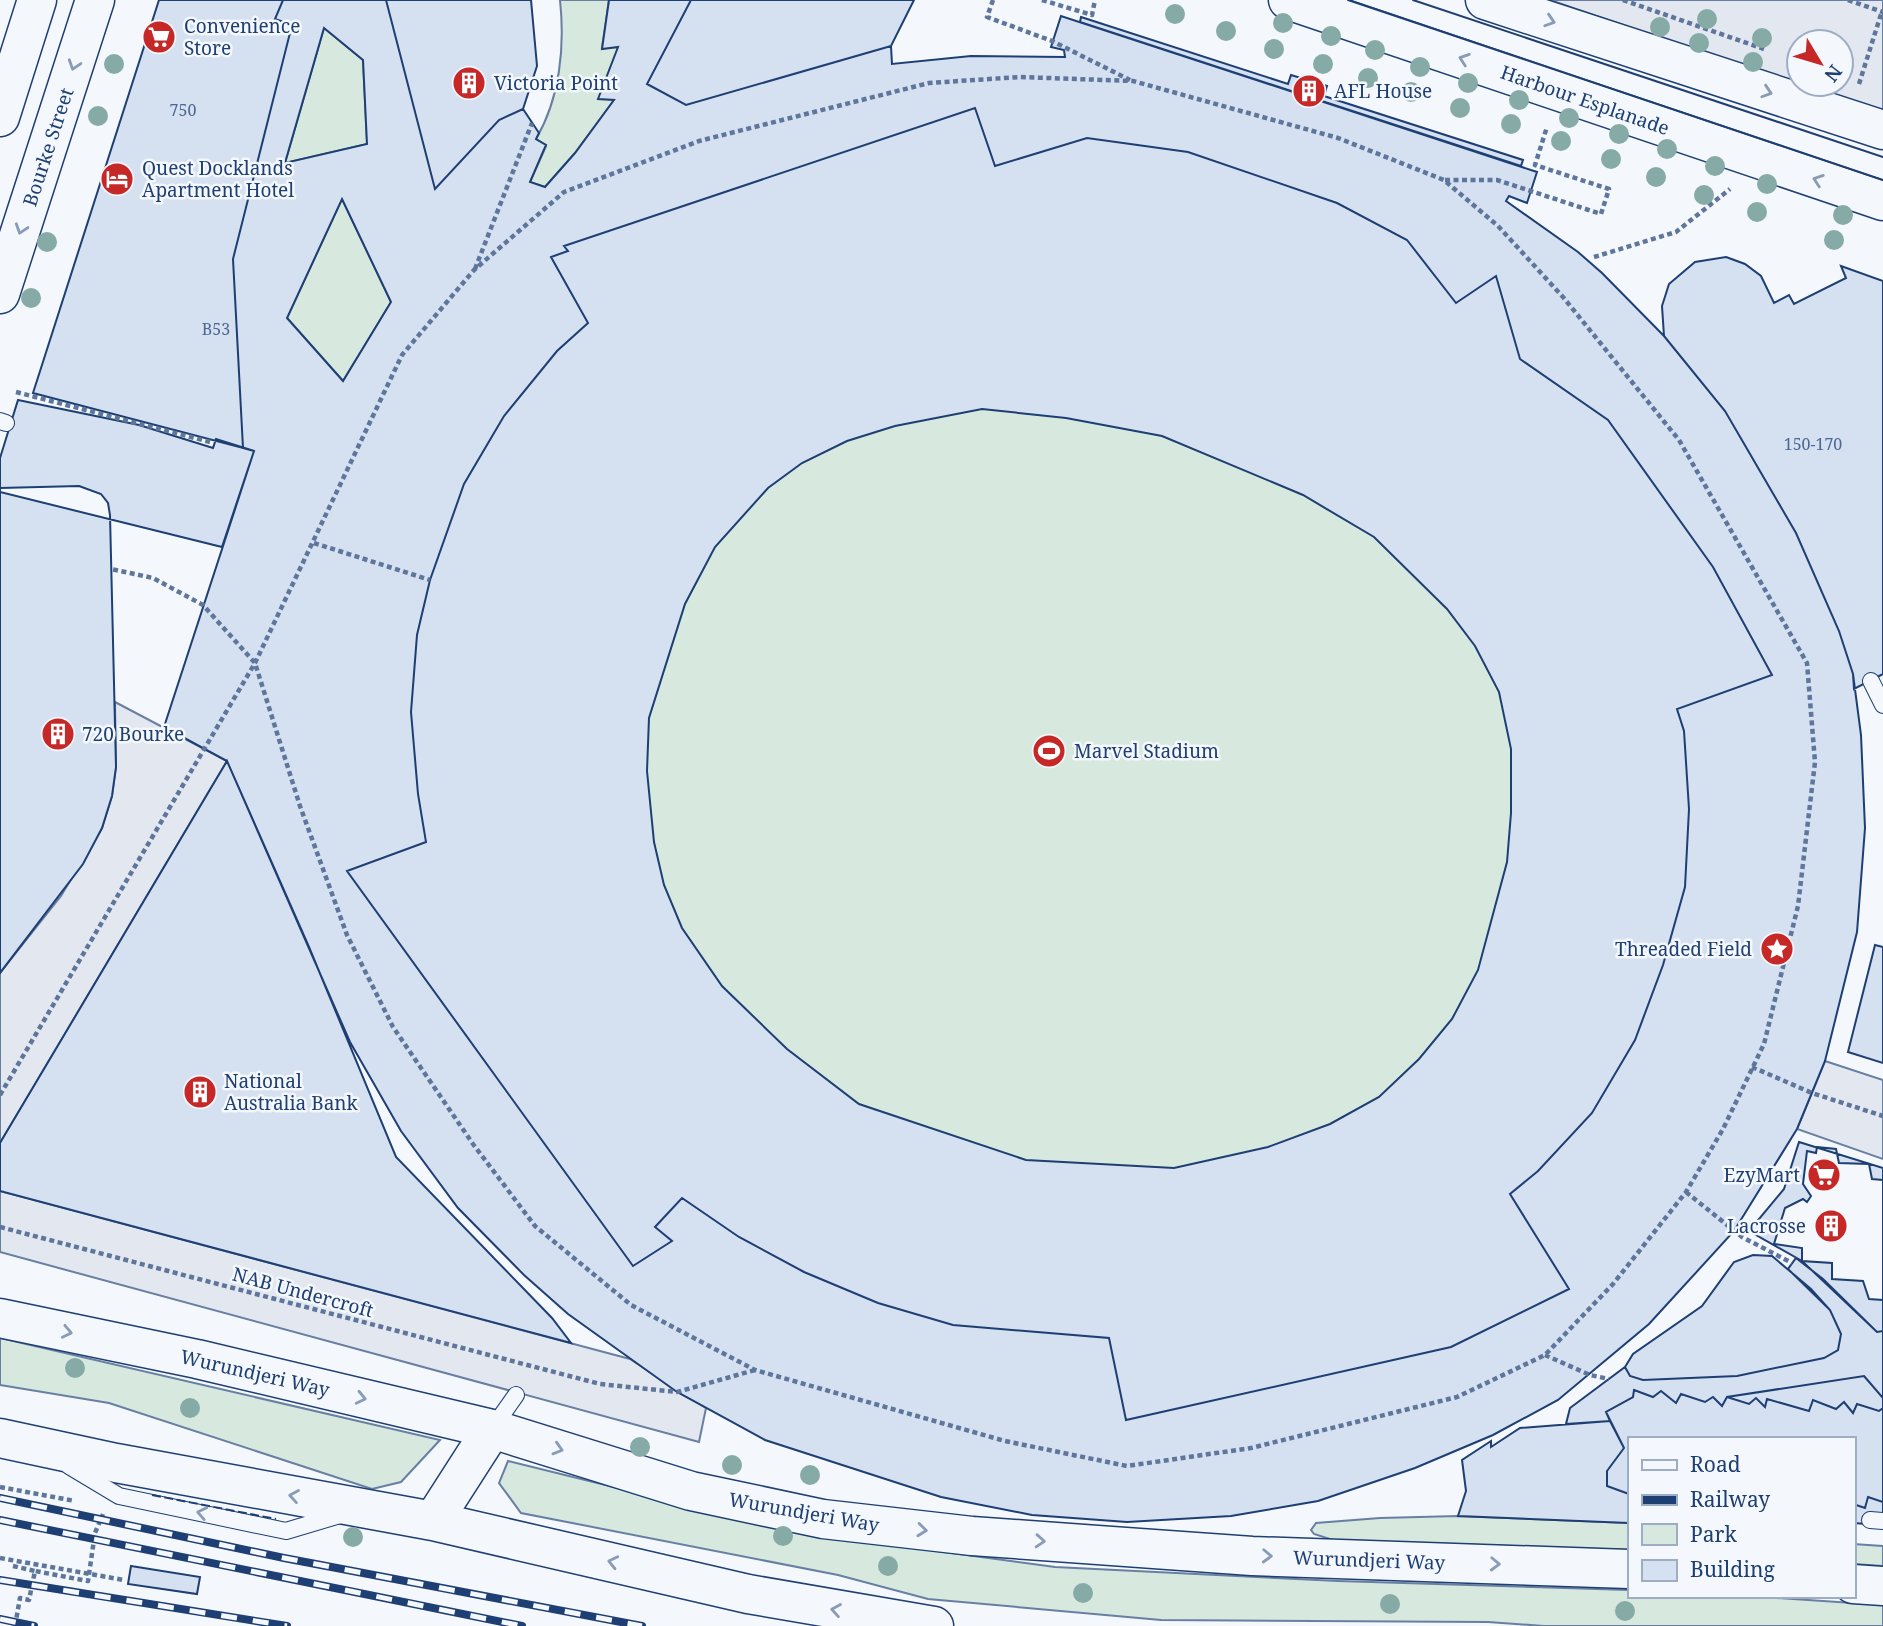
<svg xmlns="http://www.w3.org/2000/svg" width="1883" height="1626" font-family="'Noto Serif',serif">
<rect width="100%" height="100%" fill="#f4f7fb"/>
<!-- green -->
<path fill="#d7e8df" stroke="#687fa3" stroke-width="2" d="M560,0H609L602,48L618,47L614,100L575,153L545,187L530,182L546,146L536,139C560,98 565,47 560,0Z
M324,28L363,60L367,144L285,163Z
M975,108L1689,809L1126,1420L426,842Z
M342,199L391,302L343,381L287,318Z
M0,1338L440,1440L401,1482L372,1489L109,1403L0,1385Z
M508,1461L796,1532L1055,1567L1338,1581L1629,1590V1596H1747L1883,1605V1626H1544L1488,1622L1161,1620L928,1599L838,1575L521,1513L499,1483Z
M1458,1516L1629,1523V1550L1333,1540L1314,1534L1311,1530L1316,1523L1380,1518Z
M1853,1544L1883,1546V1566L1853,1564Z"/>
<!-- parking -->
<path fill="#e3e8f0" stroke="#687fa3" stroke-width="2" fill-rule="evenodd" d="M1550,0H1883V114L1853,104ZM1799,42H1841V84H1799Z
M115,702L227,761L0,1143V973L61,896L102,828L112,796L116,767Z
M1825,1061L1883,1080V1159L1797,1129Z
M0,1191L630,1359L706,1408L699,1442L0,1252Z"/>
<!-- building -->
<path fill="#d5e0f0" stroke="#1d3f73" stroke-width="2" fill-rule="evenodd" d="M159,0H283L275,19L292,25L233,259L243,448L33,393Z
M283,0H386L435,189L499,120L523,109L539,133L536,139L546,145L530,182L545,187L575,153L614,100L598,99L618,47L602,49L609,0H691L647,84L686,105L891,46L892,64L971,56L1065,57L1064,50L1051,47L1061,16L1537,172L1527,203L1509,196L1506,201L1578,252L1602,273L1664,336L1725,411L1796,533L1839,631L1853,674L1861,735L1865,828L1857,932L1825,1061L1797,1129L1734,1231L1649,1324L1558,1400L1493,1435L1415,1468L1318,1501L1231,1516L1127,1522L1032,1515L941,1497L765,1440L677,1392L568,1314L524,1275L458,1208L401,1131L350,1042L227,761L164,727L254,451L243,448L233,259L292,25L275,19ZM324,28L363,60L367,144L285,163ZM975,108L995,166L1087,138L1188,152L1337,203L1407,240L1456,303L1496,276L1520,359L1608,420L1713,567L1772,675L1677,709L1684,731L1689,809L1685,887L1663,965L1635,1040L1592,1113L1538,1171L1510,1194L1569,1289L1451,1347L1126,1420L1109,1338L953,1325L878,1303L804,1272L739,1237L682,1198L655,1227L672,1241L633,1266L347,871L426,842L418,794L411,712L417,635L430,580L464,484L504,416L557,351L588,323L551,257L568,251L564,246ZM342,199L391,302L343,381L287,318Z
M386,0H531L537,66L523,109L499,120L435,189Z
M691,0H914L891,46L686,105L647,84Z
M1081,17L1288,84L1291,75L1327,86L1324,96L1523,160L1521,166L1080,22Z
M975,108L995,166L1087,138L1188,152L1337,203L1407,240L1456,303L1496,276L1520,359L1608,420L1713,567L1772,675L1677,709L1684,731L1689,809L1685,887L1663,965L1635,1040L1592,1113L1538,1171L1510,1194L1569,1289L1451,1347L1126,1420L1109,1338L953,1325L878,1303L804,1272L739,1237L682,1198L655,1227L672,1241L633,1266L347,871L426,842L418,794L411,712L417,635L430,580L464,484L504,416L557,351L588,323L551,257L568,251L564,246ZM982,409L1066,418L1162,436L1303,495L1374,537L1447,609L1475,646L1499,692L1511,749V813L1507,862L1478,970L1452,1019L1419,1059L1379,1097L1330,1124L1268,1147L1174,1168L1026,1160L859,1104L787,1049L722,986L682,928L664,885L654,842L647,771L649,718L685,604L715,547L768,488L802,463L847,441L895,426Z
M1726,257L1745,264L1761,276L1774,303L1789,295L1794,304L1846,278L1841,266L1883,281V674L1854,689L1853,674L1839,631L1796,533L1725,411L1664,336L1662,306L1669,284L1695,262Z
M18,400L139,425L213,448L216,439L254,451L222,547L0,492V458Z
M79,486L101,494L108,503L110,515L116,767L112,796L102,828L83,864L0,973V488Z
M227,761L309,947L396,1157L552,1318L571,1343L0,1191V1143Z
M1875,945L1883,947V1063L1848,1052Z
M1799,1142L1883,1168V1331L1877,1332L1802,1261L1749,1231L1784,1189Z
M1817,1147L1836,1149L1839,1163L1869,1164L1872,1179L1883,1180V1300L1869,1299L1863,1281L1832,1279V1263L1802,1261V1248L1774,1244L1785,1208L1803,1199L1807,1202L1811,1196L1803,1184L1807,1151L1816,1153Z
M1753,1255L1772,1256L1811,1289L1830,1310L1841,1334L1838,1350L1824,1358L1737,1376L1643,1380L1630,1376L1625,1367L1633,1354L1702,1306L1734,1262Z
M1796,1258L1823,1279L1877,1332L1883,1331V1398L1864,1376L1727,1397L1722,1406L1713,1397L1705,1402L1681,1394L1676,1403L1661,1391L1653,1397L1634,1390L1633,1397L1606,1412L1610,1421L1566,1424L1570,1408L1625,1367L1630,1376L1643,1380L1737,1376L1824,1358L1838,1350L1841,1334L1830,1310L1788,1269Z
M1864,1376L1883,1398V1408L1879,1411L1857,1404L1853,1413L1844,1402L1836,1409L1813,1400L1809,1411L1767,1399L1765,1407L1756,1398L1749,1404L1727,1397Z
M1634,1390L1653,1397L1661,1391L1676,1403L1681,1394L1705,1402L1713,1397L1722,1406L1727,1397L1749,1404L1756,1398L1765,1407L1767,1399L1809,1411L1813,1400L1836,1409L1844,1402L1853,1413L1857,1404L1879,1411L1883,1408V1502L1868,1497L1865,1508L1853,1504V1439H1629V1494L1607,1486V1471L1624,1448L1606,1412L1633,1397Z
M1610,1421L1624,1448L1607,1471V1486L1629,1494V1523L1458,1516L1466,1491L1462,1460L1491,1441V1447L1520,1428Z
M1868,1497L1883,1502V1525L1853,1523V1504L1865,1508Z
M131,1566L200,1577L197,1594L128,1584Z"/>
<g fill="none" stroke-linecap="round" stroke-linejoin="round">
<defs>
<path id="service" d="M0,421L6,423
M1871,681L1883,705
M492,1429L516,1395
M69,1466L119,1496L286,1531L340,1515
M1870,1520L1883,1521"/>
<path id="tertiary" d="M1288,0L1883,201
M1485,0L1883,130
M0,117L37,0
M0,294L95,0"/>
<path id="trunk" d="M0,1318L197,1359L492,1429L691,1491L823,1519L972,1536L1252,1556L1629,1569
M0,1438L116,1463L433,1521L748,1594L934,1626
M433,1521L492,1429
M1853,1584L1883,1586"/>
</defs>
<!-- service casing -->
<use href="#service" stroke="#1d3f73" stroke-width="18"/>
<!-- tertiary casing -->
<use href="#tertiary" stroke="#1d3f73" stroke-width="41"/>
<!-- trunk casing -->
<use href="#trunk" stroke="#1d3f73" stroke-width="41"/>
<!-- path -->
<path stroke="#5e769c" stroke-width="4.5" stroke-dasharray="5 3.5" stroke-linecap="butt" d="M993,0L987,17L1052,41L1130,80
M1042,0L1092,15L1095,0
M1623,0L1764,49
M1848,0L1883,12
M1859,84L1882,11
M1445,180H1497L1601,214L1609,189L1535,165L1547,127
M1594,257L1676,232L1730,189
M475,269L532,123
M16,392L210,442
M314,543L430,580
M1752,1067L1812,1093L1883,1116
M0,1095L255,663L402,355L474,270L564,192L699,141L929,83L1020,77L1133,81L1338,138L1444,180L1498,226L1563,297L1679,440L1807,663L1815,762L1798,906L1764,1044L1723,1129L1686,1192L1613,1284L1545,1355L1457,1397L1251,1448L1127,1466L1005,1441L755,1370L631,1305L535,1226L473,1144L393,1027L347,935L300,806L255,663L203,605L153,578L111,569
M1686,1192L1742,1237L1792,1263
M0,1227L600,1384L677,1392L755,1370
M1545,1355L1590,1375L1609,1379
M0,1487L75,1501
M0,1558L124,1580
M13,1566L35,1571
M15,1626L20,1598L29,1600L35,1571L88,1581L95,1533L103,1514"/>
<!-- service -->
<use href="#service" stroke="#f4f7fb" stroke-width="16"/>
<!-- tertiary -->
<use href="#tertiary" stroke="#f4f7fb" stroke-width="38"/>
<!-- trunk -->
<use href="#trunk" stroke="#f4f7fb" stroke-width="38"/>
<!-- tram -->
<path stroke="#1d3f73" stroke-width="2" d="M1348,0L1883,180
M1413,0L1883,157"/>
<defs>
<path id="rail" d="M0,1498L284,1558L642,1626
M0,1520L522,1626
M0,1580L287,1626
M0,1619L34,1626"/>
</defs>
<!-- rail casing -->
<use href="#rail" stroke="#1d3f73" stroke-width="8"/>
<!-- rail -->
<use href="#rail" stroke="#f4f7fb" stroke-width="5" stroke-dasharray="16" stroke-linecap="butt"/>
<!-- fence -->
<path stroke="#1d3f73" stroke-width="2" stroke-dasharray="9 3.5" stroke-linecap="butt" d="M152,1495L276,1519"/>
</g>
<!-- trees -->
<g fill="#86aba6">
<circle cx="1175" cy="14" r="10"/>
<circle cx="1707" cy="19" r="10"/>
<circle cx="1283" cy="23" r="10"/>
<circle cx="1660" cy="27" r="10"/>
<circle cx="1226" cy="31" r="10"/>
<circle cx="1331" cy="36" r="10"/>
<circle cx="1762" cy="38" r="10"/>
<circle cx="1699" cy="43" r="10"/>
<circle cx="1274" cy="49" r="10"/>
<circle cx="1375" cy="50" r="10"/>
<circle cx="1753" cy="62" r="10"/>
<circle cx="114" cy="64" r="10"/>
<circle cx="1323" cy="64" r="10"/>
<circle cx="1420" cy="67" r="10"/>
<circle cx="1368" cy="78" r="10"/>
<circle cx="1468" cy="83" r="10"/>
<circle cx="1411" cy="92" r="10"/>
<circle cx="1519" cy="100" r="10"/>
<circle cx="1460" cy="108" r="10"/>
<circle cx="98" cy="116" r="10"/>
<circle cx="1569" cy="118" r="10"/>
<circle cx="1511" cy="124" r="10"/>
<circle cx="1619" cy="134" r="10"/>
<circle cx="1561" cy="141" r="10"/>
<circle cx="1667" cy="149" r="10"/>
<circle cx="1611" cy="159" r="10"/>
<circle cx="1715" cy="166" r="10"/>
<circle cx="1656" cy="177" r="10"/>
<circle cx="1767" cy="184" r="10"/>
<circle cx="1704" cy="195" r="10"/>
<circle cx="1757" cy="212" r="10"/>
<circle cx="1843" cy="215" r="10"/>
<circle cx="1834" cy="240" r="10"/>
<circle cx="47" cy="242" r="10"/>
<circle cx="31" cy="298" r="10"/>
<circle cx="75" cy="1368" r="10"/>
<circle cx="190" cy="1408" r="10"/>
<circle cx="640" cy="1447" r="10"/>
<circle cx="732" cy="1465" r="10"/>
<circle cx="810" cy="1475" r="10"/>
<circle cx="783" cy="1536" r="10"/>
<circle cx="353" cy="1537" r="10"/>
<circle cx="888" cy="1566" r="10"/>
<circle cx="1083" cy="1593" r="10"/>
<circle cx="1390" cy="1604" r="10"/>
<circle cx="1625" cy="1611" r="10"/>
</g>
<!-- one-way arrows -->
<defs><path id="oneway-chevron" d="M-2-3.5L2.5 0L-2 3.5" fill="none" stroke-width="1.6" stroke-linecap="round" stroke-linejoin="round" transform="scale(1.75)"/></defs>
<g stroke="#889bb7">
<use href="#oneway-chevron" transform="translate(1550 21) rotate(18)"/>
<use href="#oneway-chevron" transform="translate(1464 59) rotate(-161)"/>
<use href="#oneway-chevron" transform="translate(74 65) rotate(108)"/>
<use href="#oneway-chevron" transform="translate(1767 92) rotate(18)"/>
<use href="#oneway-chevron" transform="translate(1818 180) rotate(-161)"/>
<use href="#oneway-chevron" transform="translate(21 229) rotate(108)"/>
<use href="#oneway-chevron" transform="translate(67 1332) rotate(12)"/>
<use href="#oneway-chevron" transform="translate(361 1398) rotate(13)"/>
<use href="#oneway-chevron" transform="translate(558 1449) rotate(17)"/>
<use href="#oneway-chevron" transform="translate(294 1496) rotate(-170)"/>
<use href="#oneway-chevron" transform="translate(202 1513) rotate(-168)"/>
<use href="#oneway-chevron" transform="translate(922 1530) rotate(6)"/>
<use href="#oneway-chevron" transform="translate(1040 1541) rotate(4)"/>
<use href="#oneway-chevron" transform="translate(1267 1556) rotate(2)"/>
<use href="#oneway-chevron" transform="translate(613 1562) rotate(-167)"/>
<use href="#oneway-chevron" transform="translate(1495 1564) rotate(2)"/>
<use href="#oneway-chevron" transform="translate(836 1610) rotate(-170)"/>
</g>
<!-- icons -->
<defs>
<symbol id="supermarket-disc" viewBox="-11 -11 22 22"><circle r="9.5" fill="#c62828" stroke="#f4f7fb"/><path d="M-6-5.5h2.5l.6 2H6L4.5 2H-2.5L-4.4-4H-6ZM-1.5 3.2a1.3 1.3 0 1 0 .1 0ZM3 3.2a1.3 1.3 0 1 0 .1 0Z" fill="#fff"/></symbol>
<symbol id="building-disc" viewBox="-11 -11 22 22"><circle r="9.5" fill="#c62828" stroke="#f4f7fb"/><path d="M-4-6H4V6H1V3H-1V6H-4ZM-2.5-4.3h1.7v1.8h-1.7ZM.8-4.3h1.7v1.8H.8ZM-2.5-1h1.7V.8h-1.7ZM.8-1h1.7V.8H.8Z" fill="#fff"/></symbol>
<symbol id="hotel-disc" viewBox="-11 -11 22 22"><circle r="9.5" fill="#c62828" stroke="#f4f7fb"/><path d="M-6-4.5h1.5V1H6V5H4.5V3h-9V5H-6ZM-4 0a1.8 1.8 0 1 1 3.6 0ZM.5 0V-2.5h3Q6-2.5 6 0Z" fill="#fff"/></symbol>
<symbol id="stadium-disc" viewBox="-11 -11 22 22"><circle r="9.5" fill="#c62828" stroke="#f4f7fb"/><path d="M0-5a6.5 5 0 1 0 0 10a6.5 5 0 1 0 0-10ZM-3.5-1.8h7v3.6h-7Z" fill="#fff"/></symbol>
<symbol id="sight-disc" viewBox="-11 -11 22 22"><circle r="9.5" fill="#c62828" stroke="#f4f7fb"/><path d="M0-6L1.8-2.2L6-1.7L2.9 1.2L3.7 5.4L0 3.3L-3.7 5.4L-2.9 1.2L-6-1.7L-1.8-2.2Z" fill="#fff"/></symbol>
</defs>
<g fill-rule="evenodd">
<use href="#supermarket-disc" x="140" y="18" width="38" height="38"/>
<use href="#building-disc" x="450" y="64" width="38" height="38"/>
<use href="#building-disc" x="1290" y="72" width="38" height="38"/>
<use href="#hotel-disc" x="98" y="160" width="38" height="38"/>
<use href="#building-disc" x="39" y="715" width="38" height="38"/>
<use href="#stadium-disc" x="1030" y="732" width="38" height="38"/>
<use href="#sight-disc" x="1758" y="930" width="38" height="38"/>
<use href="#building-disc" x="181" y="1073" width="38" height="38"/>
<use href="#supermarket-disc" x="1805" y="1156" width="38" height="38"/>
<use href="#building-disc" x="1812" y="1207" width="38" height="38"/>
</g>
<g text-anchor="middle" stroke-width="5" stroke-linejoin="round" paint-order="stroke">
<!-- number labels -->
<g font-size="16" fill="#4b6792">
<text x="183" y="116">750</text>
<text x="216" y="335">B53</text>
<text x="1813" y="450">150-170</text>
</g>
<!-- poi labels -->
<g font-size="19" fill="#1d3f73" stroke="#f4f7fb" text-anchor="start">
<text x="184" y="33">Convenience<tspan x="184" dy="22">Store</tspan></text>
<text x="494" y="90">Victoria Point</text>
<text x="1334" y="98">AFL House</text>
<text x="142" y="175">Quest Docklands<tspan x="142" dy="22">Apartment Hotel</tspan></text>
<text x="82" y="741">720 Bourke</text>
<text x="1074" y="758">Marvel Stadium</text>
<text x="1752" y="956" text-anchor="end">Threaded Field</text>
<text x="224" y="1088">National<tspan x="224" dy="22">Australia Bank</tspan></text>
<text x="1800" y="1182" text-anchor="end">EzyMart</text>
<text x="1806" y="1233" text-anchor="end">Lacrosse</text>
</g>
<!-- street labels -->
<g font-size="19" fill="#1d3f73" stroke="#f4f7fb">
<text transform="translate(1585 100) rotate(19)" y="7">Harbour Esplanade</text>
<text transform="translate(48 147) rotate(-72)" y="7">Bourke Street</text>
<text transform="translate(303 1292) rotate(15)" y="7">NAB Undercroft</text>
<text transform="translate(255 1373) rotate(13)" y="7">Wurundjeri Way</text>
<text transform="translate(804 1512) rotate(10)" y="7">Wurundjeri Way</text>
<text transform="translate(1369 1560) rotate(2)" y="7">Wurundjeri Way</text>
</g>
</g>
<!-- legend -->
<rect x="1628" y="1437" width="228" height="161" fill="#f4f7fb" stroke="#9eadc5" stroke-width="2"/>
<rect x="1642" y="1460" width="35" height="10" fill="#f4f7fb" stroke="#9eadc5" stroke-width="2"/>
<text x="1690" y="1472" font-size="21" fill="#1d3f73">Road</text>
<rect x="1642" y="1495" width="35" height="10" fill="#1d3f73" stroke="#9eadc5" stroke-width="2"/>
<text x="1690" y="1507" font-size="21" fill="#1d3f73">Railway</text>
<rect x="1642" y="1524" width="35" height="21" fill="#d7e8df" stroke="#9eadc5" stroke-width="2"/>
<text x="1690" y="1542" font-size="21" fill="#1d3f73">Park</text>
<rect x="1642" y="1560" width="35" height="21" fill="#d5e0f0" stroke="#9eadc5" stroke-width="2"/>
<text x="1690" y="1577" font-size="21" fill="#1d3f73">Building</text>
<!-- north arrow -->
<g transform="translate(1820 63) rotate(128)"><circle r="33" fill="#f4f7fb" stroke="#9eadc5" stroke-width="2"/>
<path d="M0-5L12 26L0 18L-12 26Z" fill="#c62828"/>
<text y="-10" font-size="19" font-weight="bold" text-anchor="middle" fill="#1d3f73">N</text>
</g>
</svg>
